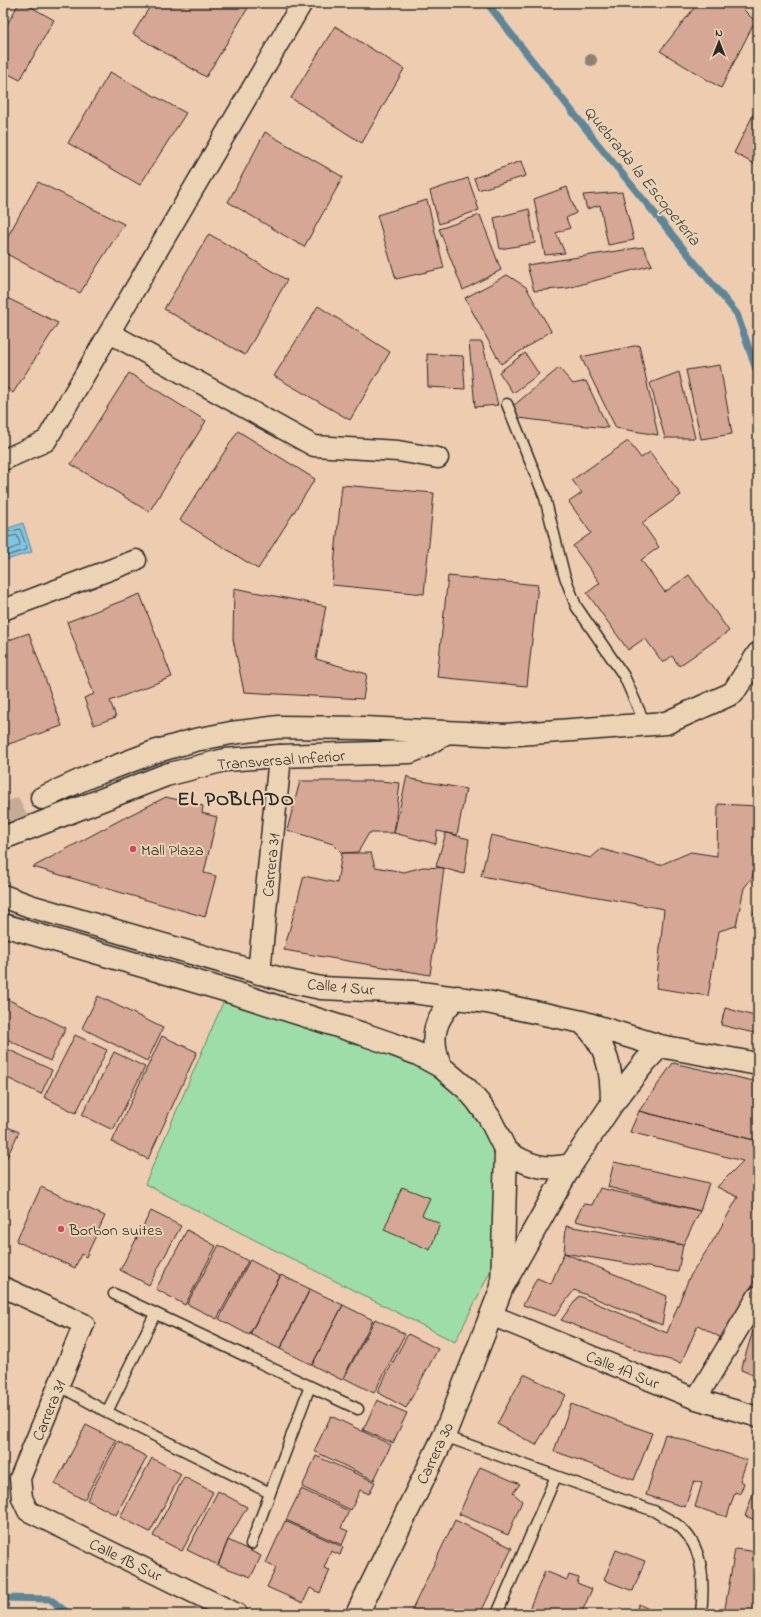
<svg xmlns="http://www.w3.org/2000/svg" width="761" height="1617" font-family="'Indie Flower',sans-serif">
<rect width="100%" height="100%" fill="#eeccb0"/>
<filter id="ink" filterUnits="userSpaceOnUse"><feTurbulence type="fractalNoise" baseFrequency=".025" numOctaves="2"/><feDisplacementMap in="SourceGraphic" scale="8" xChannelSelector="R" yChannelSelector="G"/><feConvolveMatrix kernelMatrix="1 2 1 2 8 2 1 2 1" color-interpolation-filters="sRGB"/></filter>
<g filter="url(#ink)">
<!-- green -->
<path fill="#9ddea8" stroke="#64846a" d="M228,991L440,1066L506,1151L503,1246L455,1342L145,1184Z"/>
<!-- water -->
<path fill="#7fc5e0" stroke="#5d8798" d="M23,523L32,552L3,561V530Z"/>
<g fill="none" stroke-linecap="round" stroke-linejoin="round">
<!-- shore -->
<path stroke="#4d6973" stroke-width="1" d="M3,533L20,529L27,548L26,550L3,557
M3,538L17,535L20,544L19,546L3,552"/>
<!-- stream -->
<path stroke="#5d8798" stroke-width="7" d="M487,3L597,143L737,314L758,375
M3,1598L50,1599L69,1614"/>
</g>
<!-- building -->
<path fill="#d6a795" stroke="#2b2b2b" d="M19,3H24L54,20L20,80L3,71V32Z
M52,3H62L57,8Z
M152,3H239L248,8L206,77L133,34Z
M698,3H737L755,21L721,88L660,51Z
M335,26L404,69L362,143L291,98Z
M110,72L186,113L140,185L68,143Z
M758,105V166L734,153Z
M265,132L343,177L304,247L228,202Z
M521,161L526,176L478,190L474,178Z
M468,178L479,210L439,224L430,191Z
M38,182L124,224L80,293L3,252V245Z
M567,187L576,213L566,218L570,228L556,233L565,253L545,255L534,199Z
M622,192L634,240L608,245L600,205L587,209L583,195Z
M427,200L444,268L396,279L377,215Z
M529,209L535,243L500,249L494,218Z
M480,215L501,270L463,290L439,229Z
M209,234L287,280L245,355L164,309Z
M643,247L652,265L568,288L534,291L527,265Z
M507,275L526,287L551,331L501,364L465,298Z
M3,296L58,323L13,393L3,385Z
M318,306L390,352L350,420L274,376Z
M469,342H482L498,405L475,407Z
M639,345L658,435L616,428L581,357Z
M525,353L539,374L513,393L499,372Z
M427,354L463,356L465,389L428,387Z
M720,365L732,434L701,439L686,370Z
M559,368L573,384L586,381L608,428L566,424L519,418L513,406Z
M679,372L695,438H665L650,383Z
M129,373L206,421L149,512L71,464Z
M238,431L315,479L258,569L180,520Z
M628,441L641,458L650,452L681,495L642,523L659,547L641,560L665,592L689,575L729,631L679,666L672,656L663,663L645,638L628,650L587,593L600,583L573,546L591,533L569,502L582,493L572,480Z
M342,485L434,493L424,594L332,585Z
M448,576L538,585L527,686L437,677Z
M234,588L326,606L316,659L367,674L363,699L244,692L233,639Z
M140,594L172,677L110,701L116,717L94,725L84,698L94,694L67,622Z
M29,633L62,726L3,746V642Z
M407,776L411,779L466,789L457,835L437,831L436,844L394,833Z
M300,781H380L400,783L394,833H369L358,852L342,853L333,844L287,830Z
M166,797L203,806L202,813L217,817L204,873L216,876L205,917L33,867L122,819Z
M718,804L758,806V854L752,878L744,888L736,926L719,931L708,996L656,988L664,909L481,876L491,835L591,858L601,849L660,865L691,852L717,856Z
M446,833L469,839L464,874L436,866Z
M342,853H371L375,867L404,872L423,867L444,868L430,975L284,950L304,876L337,883Z
M758,906V915L753,913Z
M98,996L163,1028L147,1061L82,1028Z
M3,997L66,1028L50,1061L3,1037Z
M725,1008L758,1017V1034L721,1025Z
M75,1035L107,1050L76,1113L44,1097Z
M162,1036L197,1052L148,1159L112,1142Z
M3,1047L52,1070L41,1094L3,1076Z
M114,1052L145,1067L113,1130L82,1115Z
M673,1063L758,1082V1141L639,1111Z
M639,1111L758,1141V1272L745,1301L723,1339L698,1325L681,1363L652,1355L561,1320L579,1296L667,1333L689,1278L716,1236L738,1197L717,1187L743,1161L630,1132Z
M3,1125L19,1132L3,1165Z
M614,1162L709,1183L700,1211L608,1187Z
M41,1187L105,1216L86,1257L81,1254L75,1268L16,1241Z
M402,1187L430,1198L422,1215L440,1224L430,1250L384,1230Z
M600,1188L700,1211L683,1245L575,1221L583,1204L592,1205Z
M151,1211L181,1226L149,1285L120,1270Z
M566,1226L683,1245L678,1272L564,1253Z
M187,1230L216,1246L185,1305L156,1289Z
M219,1245L248,1261L217,1319L187,1304Z
M564,1253L667,1296L662,1325L574,1290L555,1316L523,1305L537,1278L551,1284Z
M250,1260L280,1276L249,1335L219,1319Z
M281,1275L310,1289L280,1349L250,1334Z
M310,1289L343,1305L312,1365L280,1349Z
M343,1305L373,1320L342,1380L312,1365Z
M758,1314V1377L741,1370Z
M375,1319L405,1334L374,1393L344,1378Z
M408,1334L438,1349L406,1408L377,1392Z
M524,1374L566,1395L536,1445L497,1424Z
M377,1400L407,1413L393,1443L363,1430Z
M571,1404L652,1433L634,1480L554,1451Z
M331,1416L391,1445L374,1480L314,1451Z
M86,1425L116,1440L84,1500L55,1484Z
M665,1434L747,1460L740,1481L744,1483L740,1494L735,1492L727,1517L695,1507L702,1483L694,1481L685,1507L646,1495Z
M118,1441L147,1457L116,1515L87,1500Z
M316,1456L375,1482L369,1494L360,1490L351,1510L302,1487Z
M152,1458L181,1474L150,1532L120,1517Z
M480,1467L520,1484L513,1493L522,1501L508,1535L459,1514Z
M184,1477L213,1492L182,1551L153,1536Z
M758,1480V1521L745,1516Z
M301,1489L349,1511L341,1528L348,1531L342,1545L286,1520Z
M218,1491L247,1507L228,1540L218,1565L187,1550Z
M455,1520L512,1548L480,1614H410Z
M285,1521L343,1547L340,1555L331,1551L324,1568L330,1570L320,1593L310,1588L303,1603L267,1587L276,1568L266,1563Z
M228,1540L261,1556L251,1577L218,1565Z
M735,1549L758,1552V1614H724Z
M616,1550L645,1561L633,1591L604,1580Z
M545,1571L567,1580L569,1575L579,1578L577,1583L592,1589L581,1614H527Z
M639,1604L658,1614H634Z"/>
<g fill="none" stroke-linecap="round" stroke-linejoin="round">
<!-- secondary-tunnel -->
<path stroke="#c7ac95" stroke-width="22" stroke-dasharray="22 11" stroke-linecap="butt" d="M3,816L42,798"/>
<defs>
<path id="service" d="M507,404L545,498L564,574L576,606L624,676L646,726
M114,1294L358,1409
M58,1385L107,1412L270,1493
M107,1412L155,1314
M444,1436L654,1511C662,1516 673,1521 680,1527C705,1549 704,1585 701,1614
M251,1544L310,1386
M497,1614L556,1476"/>
<path id="minor" d="M110,333L314,446L398,451L438,458
M3,460L46,441L302,3
M3,610L136,560
M3,1287L84,1324L20,1478L22,1498L28,1511L237,1614
M491,1315L696,1399L758,1417
M696,1399L758,1296"/>
<path id="tertiary" d="M3,896L30,906L288,981L321,988L413,992L487,1002L582,1022L660,1046L758,1064
M3,925L228,991L363,1034L392,1044L418,1054L440,1066L467,1089L478,1102L489,1117L506,1151L502,1287
M259,973L280,756
M582,1022C608,1046 612,1069 612,1104
M440,1066C429,1037 434,1018 457,997
M506,1151C527,1166 546,1171 571,1165
M357,1614L444,1436L502,1287L571,1165L612,1104L645,1062L660,1046"/>
<path id="secondary" d="M42,798L88,777L154,752L195,740L231,733L279,727L364,728L505,735L666,723L733,693L758,654
M3,838L166,775L225,760L280,756L410,752L422,747L447,732"/>
</defs>
<!-- service casing -->
<use href="#service" stroke="#2b2b2b" stroke-width="13"/>
<!-- minor casing -->
<use href="#minor" stroke="#2b2b2b" stroke-width="23"/>
<!-- tertiary casing -->
<use href="#tertiary" stroke="#2b2b2b" stroke-width="25"/>
<!-- secondary casing -->
<use href="#secondary" stroke="#2b2b2b" stroke-width="25"/>
<!-- service -->
<use href="#service" stroke="#ecd3b4" stroke-width="10"/>
<!-- minor -->
<use href="#minor" stroke="#ecd3b4" stroke-width="20"/>
<!-- tertiary -->
<use href="#tertiary" stroke="#ecd3b4" stroke-width="22"/>
<!-- secondary -->
<use href="#secondary" stroke="#ecd3b4" stroke-width="22"/>
</g>
<!-- trees -->
<circle fill="#8c8271" cx="591" cy="60" r="6"/>
</g>
<!-- markers -->
<g fill="#d1495b" stroke="#ecd3b4" stroke-width="1.5">
<circle cx="133" cy="849" r="4"/>
<circle cx="61" cy="1229" r="4"/>
</g>
<g text-anchor="middle" stroke-width="4" stroke-linejoin="round" paint-order="stroke">
<!-- street labels -->
<g font-size="16" fill="#2b2b2b" stroke="#ecd3b4">
<text transform="translate(281 759) rotate(-4)" y="6">Transversal Inferior</text>
<text transform="translate(270 865) rotate(-84)" y="6">Carrera 31</text>
<text transform="translate(341 986) rotate(5)" y="6">Calle 1 Sur</text>
<text transform="translate(623 1369) rotate(22)" y="6">Calle 1A Sur</text>
<text transform="translate(48 1410) rotate(-68)" y="6">Carrera 31</text>
<text transform="translate(434 1453) rotate(-65)" y="6">Carrera 30</text>
<text transform="translate(126 1559) rotate(26)" y="6">Calle 1B Sur</text>
</g>
<!-- poi labels -->
<g font-size="16" fill="#2b2b2b" stroke="#ecd3b4" text-anchor="start">
<text x="141" y="855">Mall Plaza</text>
<text x="69" y="1235">Borbon suites</text>
</g>
<!-- water labels -->
<g font-size="17" font-style="italic" fill="#384246" stroke="#ecd3b4">
<text transform="translate(643 175) rotate(51)" y="6">Quebrada la Escopetería</text>
</g>
<!-- district labels -->
<g font-size="20" font-weight="bold" letter-spacing="1" fill="#2b2b2b" stroke="#ecd3b4">
<text x="236" y="805">EL POBLADO</text>
</g>
</g>
<!-- margin -->
<rect width="761" height="1617" fill="none" stroke="#ecd3b4" stroke-width="16"/>
<rect x="8" y="8" width="745" height="1601" fill="none" stroke="#2b2b2b" stroke-width="1.5" filter="url(#ink)"/>
<!-- north arrow -->
<g transform="translate(719 42)" stroke="#ecd3b4" stroke-width="3" paint-order="stroke">
<path d="M0-3L7 15L0 10L-7 15Z" fill="#2b2b2b"/>
<text y="-6" font-size="11" font-weight="bold" text-anchor="middle" fill="#2b2b2b">N</text>
</g>
</svg>
